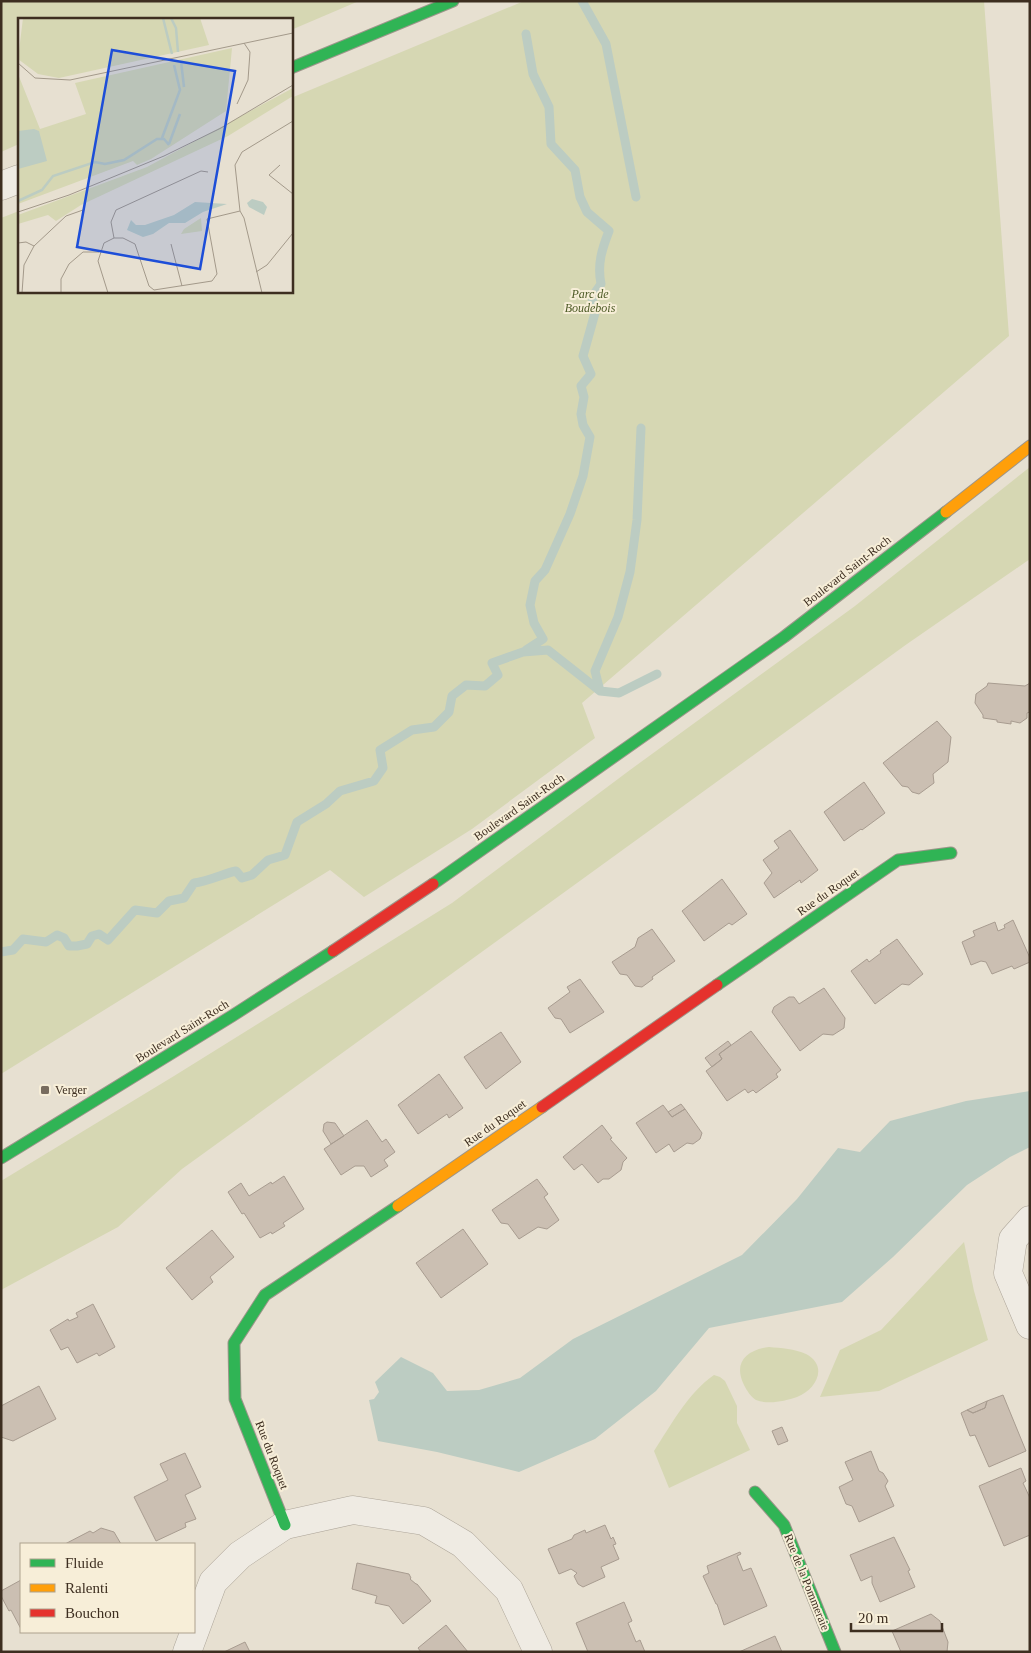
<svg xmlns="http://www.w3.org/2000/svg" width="1031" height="1653" font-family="'Times New Roman',serif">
<rect width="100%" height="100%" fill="#e7e0d1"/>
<!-- green -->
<path fill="#d6d7b3" d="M1,1H359L291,30V19H19V144L1,152Z
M524,1H984L1009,336L582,703L595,738L472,829L364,897L330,870L1,1074V218L19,211V291H291V98Z
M1030,467V559L907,644L182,1169L118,1227L1,1290V1181L174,1076L452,903L630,770L855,606Z
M964,1242L974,1291L988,1340L879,1391L820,1397L840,1350L881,1330Z
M769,1347C781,1348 795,1349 806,1354C829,1366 816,1390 797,1397C785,1401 769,1405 756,1400C751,1397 747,1391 744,1385C733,1363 746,1350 769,1347Z
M714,1375L720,1377L725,1381L737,1406V1423L750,1450L669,1488L654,1451C671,1425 688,1393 714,1375Z"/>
<!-- water -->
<path fill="#bcccc2" d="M1030,1091V1147L1010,1157L967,1185L893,1257L842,1302L709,1328L656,1391L595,1439L519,1472L437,1452L378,1441L369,1400L374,1399L379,1392L375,1382L401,1357L433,1373L447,1391L479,1390L520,1378L573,1339L742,1255L797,1199L838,1148L860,1152L890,1121L966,1101Z"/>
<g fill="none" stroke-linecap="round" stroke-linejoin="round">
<!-- stream -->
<path stroke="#bcccc2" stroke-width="9" d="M582,1L606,44L636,197
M526,34L533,74L549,107L551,144L575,170L580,197L587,212L609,231C602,249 597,264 601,284L592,297L595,313L583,356L591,374L581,386L584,397L581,414L583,425L590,437L583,476L570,514L545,570L535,581L530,605L534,623L543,639L526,650
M600,691L595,671L618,617L630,572L637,520L641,428
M1,952L13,950L23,939L46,942L57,935L64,938L69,946H77L87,944L92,936L99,934L108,940L135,910L157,913L169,901L184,898L194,883C209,881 222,874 236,871L242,878L252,875L268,860L285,855L297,822L326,804L340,791L374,781L383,768L380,750L412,730L434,727L449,712L452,696L466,685L485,686L498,675L492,663L523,652L548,650L600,691L619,693L657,674"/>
</g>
<!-- building -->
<path fill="#cbbfb2" stroke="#a89c90" d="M988,683L1025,686L1030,683V712L1027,713V718L1020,723L1011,721V724L997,722V720L983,718V715L975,703L976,694L987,686Z
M937,721L951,737L948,762L933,774L934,783L919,794L912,792L908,787L902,786L883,763Z
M864,782L885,813L862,830L861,829L844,841L824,812Z
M790,830L818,870L801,883L800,880L774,898L764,883L772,873L763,860L779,848L774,841Z
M722,879L747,914L732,925L729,923L704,941L682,911Z
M1013,920L1030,958V962L1014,969L1012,966L992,974L986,962L981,961L971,965L962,942L975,936L973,931L995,922L998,931L1005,928L1004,925Z
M652,929L675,961L652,977L653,979L642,987L635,986L627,975L620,974L612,962L635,947L638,938Z
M897,939L923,974L909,985L902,984L875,1004L851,971L867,959L869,962L881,953L880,951Z
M580,979L604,1012L570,1033L561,1019L555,1018L548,1008L570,992L567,987Z
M824,988L845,1018L844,1028L833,1035L823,1034L800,1051L772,1012L774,1007L789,997H794L799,1004Z
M751,1031L781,1070L776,1074L778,1077L756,1093L753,1090L748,1093L745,1089L727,1101L706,1071L722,1059L719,1054Z
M501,1032L521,1062L486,1089L464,1057Z
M728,1041L731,1045L719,1054L722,1059L712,1067L705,1058Z
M439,1074L463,1108L449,1118L447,1114L418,1134L398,1105Z
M681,1104L685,1109L672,1117L668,1112Z
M663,1105L672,1117L685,1109L702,1133L700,1139L693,1144L687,1143L674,1152L669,1144L656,1153L636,1123Z
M367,1120L382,1142L386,1139L395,1152L384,1160L388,1166L371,1177L364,1166H355L341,1175L324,1149Z
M327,1122L335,1123L344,1136L331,1144L323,1131L324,1124Z
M602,1125L612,1138L610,1139L627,1158L623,1162L621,1170L609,1179H603L598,1183L582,1164L574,1170L563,1157Z
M284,1176L304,1209L283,1223L285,1226L272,1234L271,1232L260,1238L244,1213L242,1214L228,1192L241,1183L249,1196L271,1182L272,1184Z
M537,1179L548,1194L544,1197L559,1220L547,1229L538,1227L519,1239L508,1224L501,1223L492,1210Z
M463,1229L488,1264L441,1298L416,1263Z
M212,1230L234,1257L210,1277L213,1282L192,1300L166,1268Z
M93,1304L115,1347L99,1356L97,1353L77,1363L68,1347L61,1350L50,1330L68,1319L69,1321L78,1317L76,1313Z
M39,1386L56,1419L13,1441L1,1437V1406Z
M1003,1395L1026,1451L989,1467L975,1435L970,1436L961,1413L967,1410L973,1413L985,1408L987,1401Z
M987,1401L985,1408L973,1413L967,1410Z
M782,1427L788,1441L778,1445L772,1431Z
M871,1451L879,1471L883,1473L888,1481L885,1486L894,1506L859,1522L852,1506L846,1504L839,1487L853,1480L845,1462Z
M185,1453L201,1487L185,1495L196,1519L185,1523L186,1527L156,1541L134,1497L168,1480L160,1464Z
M1021,1468L1026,1481L1023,1483L1030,1498V1535L1004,1546L979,1486Z
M605,1525L611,1539L613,1537L616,1544L613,1545L619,1559L601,1567L605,1577L583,1587L578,1584L574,1576L577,1573L571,1569L559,1574L548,1549L572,1539L574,1535L585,1530L586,1533Z
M101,1528L114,1532L121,1544H65L90,1531L93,1533Z
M894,1537L910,1570L908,1571L915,1587L880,1602L872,1583V1576L861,1581L850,1555Z
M740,1552L741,1554L737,1556L743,1571L751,1568L767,1606L724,1625L717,1604H716L703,1576L709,1573L707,1566Z
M357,1563L409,1574L411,1578L410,1579L416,1584H417L431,1601L403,1624L389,1606L375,1603L377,1596L352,1589Z
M21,1580V1629L11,1610L9,1611L1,1596V1591Z
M624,1602L632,1621L628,1623L636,1642L640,1640L645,1652H588L576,1623Z
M931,1614L940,1621L948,1642L947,1652H901L892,1631Z
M446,1625L468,1652H421L418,1648Z
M775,1636L782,1652H739Z
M245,1642L250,1652H224Z"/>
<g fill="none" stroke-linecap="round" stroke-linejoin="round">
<defs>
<path id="street" d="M1,186L19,179
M1030,1220L1013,1239L1008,1273L1030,1325
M187,1652L213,1582L240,1555L285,1525L353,1510L424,1521L463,1544L509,1590L538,1652"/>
<path id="fast" d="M291,68L453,1
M433,884L784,637L946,512
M717,985L898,860L951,853
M1,1158L232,1016L333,951
M755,1492L784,1525L835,1652
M285,1525L235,1399L234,1343L265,1295L398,1206"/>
<path id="slow" d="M946,512L1030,446
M398,1206L542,1107"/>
<path id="jam" d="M333,951L433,884
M542,1107L717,985"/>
</defs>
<!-- street casing -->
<use href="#street" stroke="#ada599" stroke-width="29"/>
<!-- fast casing -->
<use href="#fast" stroke="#9c958a" stroke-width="13"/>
<!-- slow casing -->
<use href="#slow" stroke="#9c958a" stroke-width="13"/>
<!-- jam casing -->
<use href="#jam" stroke="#9c958a" stroke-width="13"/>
<!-- street -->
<use href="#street" stroke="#efebe3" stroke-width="28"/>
<!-- fast -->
<use href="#fast" stroke="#30b455" stroke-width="11"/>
<!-- slow -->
<use href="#slow" stroke="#ff9f0a" stroke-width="11"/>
<!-- jam -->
<use href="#jam" stroke="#e5322d" stroke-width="11"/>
</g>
<!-- markers -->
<rect fill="#786c5e" stroke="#f7eed8" stroke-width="2" x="40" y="1085" width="10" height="10" rx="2.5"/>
<g text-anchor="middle" stroke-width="4" stroke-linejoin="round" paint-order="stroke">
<!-- park labels -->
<g font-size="12" font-style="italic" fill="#4d5a26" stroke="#f7eed8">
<text x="590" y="298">Parc de<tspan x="590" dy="14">Boudebois</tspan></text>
</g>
<!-- street labels -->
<g font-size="12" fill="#3d2e20" stroke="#f7eed8">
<text transform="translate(847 571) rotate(-38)" y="4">Boulevard Saint-Roch</text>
<text transform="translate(519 807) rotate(-35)" y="4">Boulevard Saint-Roch</text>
<text transform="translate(828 892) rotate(-35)" y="4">Rue du Roquet</text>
<text transform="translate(182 1031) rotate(-32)" y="4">Boulevard Saint-Roch</text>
<text transform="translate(495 1123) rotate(-35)" y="4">Rue du Roquet</text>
<text transform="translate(272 1455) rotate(69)" y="4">Rue du Roquet</text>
<text transform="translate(807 1582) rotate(68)" y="4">Rue de la Pommeraie</text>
</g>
<!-- poi labels -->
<g font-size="12" fill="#3d2e20" stroke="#f7eed8" text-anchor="start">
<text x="55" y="1094">Verger</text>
</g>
</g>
<!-- overview -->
<g transform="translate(18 18)">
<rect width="275" height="275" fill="#e7e0d1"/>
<path d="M5,0H182L191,27L41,60L20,56L0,41ZM214,30L208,93L133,141L119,147L115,143L0,186V56L22,111L68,96L57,65ZM275,70V78L210,118L63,187L38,203L30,197L0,206V197L129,149ZM183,200L184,213L163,216L166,211Z" fill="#d6d7b3"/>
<path d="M16,111L21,113L29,143L0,151V113ZM234,181L245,184L249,189L246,197L231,189L229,185ZM177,184L209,186L185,194L167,205H151L135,216L125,219L109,212L113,202L118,207H127L156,197Z" fill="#bcccc2"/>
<path fill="none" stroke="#bcccc2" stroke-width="2.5" d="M145,0L154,36M153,0L158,10L160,34M163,43L166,69M144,120L162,72L156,47M151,126L162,96M0,183L24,172L35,158L77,144L87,146L106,142L139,121H146L151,127"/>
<path fill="none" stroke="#a3998a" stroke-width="1" d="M0,2V35M0,45L17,60L52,62L275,15M219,86L230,62L232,34L226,25M262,147L251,157L275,176M0,194L51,177L146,138L203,110L275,67M96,220L93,204L98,192L183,153L190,154M0,225L8,224L16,228M153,226L164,268M238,254L249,247L275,215M4,275L6,247L16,228L48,198L65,192M43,275V261L51,246L65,234H81M90,275L80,243L86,225L96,220H105L117,226L131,268L136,272L194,263L199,256L189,201L222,193M244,275L226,200L222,193L217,147L224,134L275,103"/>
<path fill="#1d4ed8" fill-opacity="0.15" stroke="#1d4ed8" stroke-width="2.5" d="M94,32L217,53L182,251L59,229Z"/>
<rect width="275" height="275" fill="none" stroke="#3d2e20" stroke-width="2.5"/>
</g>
<!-- border -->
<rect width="1031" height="1653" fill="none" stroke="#3d2e20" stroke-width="5"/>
<!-- legend -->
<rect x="20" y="1543" width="175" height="90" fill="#f7eed8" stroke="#ada18e"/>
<rect x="30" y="1559" width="25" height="8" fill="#30b455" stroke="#ada18e"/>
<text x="65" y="1568" font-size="15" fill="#3d2e20">Fluide</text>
<rect x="30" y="1584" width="25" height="8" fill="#ff9f0a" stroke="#ada18e"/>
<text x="65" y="1593" font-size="15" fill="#3d2e20">Ralenti</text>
<rect x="30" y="1609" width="25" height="8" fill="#e5322d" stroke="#ada18e"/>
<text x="65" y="1618" font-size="15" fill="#3d2e20">Bouchon</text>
<!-- scale -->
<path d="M851 1623v8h91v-8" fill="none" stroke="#3d2e20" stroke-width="2.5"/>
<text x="858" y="1623" font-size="15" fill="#3d2e20" stroke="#f7eed8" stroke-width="4" paint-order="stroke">20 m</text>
</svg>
